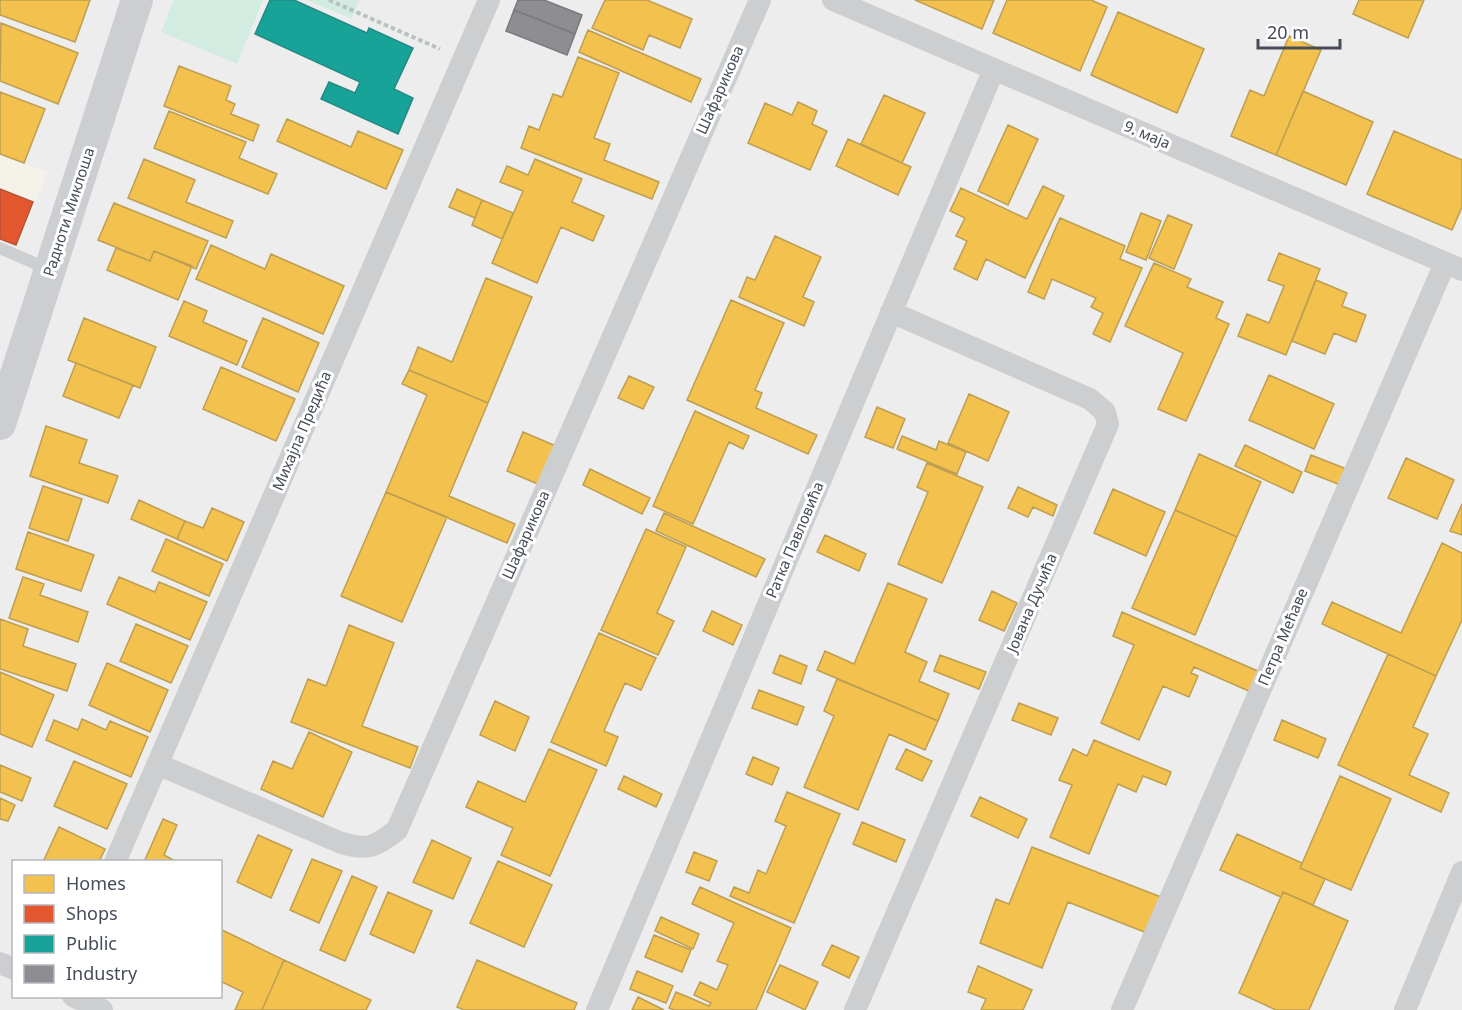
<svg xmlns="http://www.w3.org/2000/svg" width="1462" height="1010" font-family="'Noto Sans',sans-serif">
<rect width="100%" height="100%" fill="#eeeded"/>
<!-- commercial -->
<path fill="#f5f3e9" d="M0,154L47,172L18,247L0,240Z"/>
<!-- green -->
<path fill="#d2ece1" d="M174,0H263L237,64L161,32Z
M307,0H359L352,19Z"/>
<!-- homes -->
<path fill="#f2c14e" stroke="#be9e51" stroke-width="1.5" d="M0,0H90L75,42L0,15Z
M605,0H647L692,19L680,48L649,35L643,50L592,28Z
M915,0H994L982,29Z
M1007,0H1091L1107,7L1080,71L993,33Z
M1359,0H1424L1408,38L1353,14Z
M1118,12L1204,49L1177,113L1091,75Z
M1,23L78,53L58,104L0,81Z
M588,30L701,79L691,102L579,52Z
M1289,36L1321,50L1276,155L1231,136L1250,90L1264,96Z
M578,57L619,73L594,138L610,144L604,160L659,182L652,199L521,148L529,126L539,130L553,94L562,97Z
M179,66L231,86L226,100L235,104L231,114L259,125L253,141L164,106Z
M1303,91L1373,122L1346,185L1276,155Z
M0,92L45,109L24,163L0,154Z
M884,95L925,113L902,163L861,144Z
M798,102L817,111L812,124L827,131L810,170L748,143L765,103L792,115Z
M169,111L246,142L239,158L277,174L268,194L154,148Z
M287,119L351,147L358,131L403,150L386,189L277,141Z
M1008,125L1038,139L1008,205L978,191Z
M1394,131L1462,160V207L1452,230L1367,194Z
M848,139L911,167L898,195L836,166Z
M144,159L195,180L186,202L233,221L226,238L128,198Z
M535,159L582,179L572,202L604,216L593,241L561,227L537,283L492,263L523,191L500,182L507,166L528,175Z
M1043,186L1064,196L1025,278L986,259L977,280L954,269L967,241L956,236L965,218L950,211L961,188L1027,219Z
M457,189L482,200L475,218L449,207Z
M482,200L513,213L502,239L472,225Z
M114,203L208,241L196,269L154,251L150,261L98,240Z
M1141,213L1161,221L1146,260L1126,252Z
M1168,215L1192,225L1174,269L1149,258Z
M1060,218L1125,246L1120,259L1142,268L1110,342L1093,334L1103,313L1091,307L1096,298L1052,279L1044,299L1028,292Z
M775,236L821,257L803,297L814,302L804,326L739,297L747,277L755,280Z
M211,245L265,269L271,254L344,286L323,334L196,279Z
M116,248L150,261L154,251L192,266L178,300L107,270Z
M1279,253L1320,269L1286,355L1238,336L1247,314L1269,323L1284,286L1268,280Z
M1154,263L1191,279L1187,287L1223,302L1216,318L1229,324L1186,421L1158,409L1183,353L1125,326Z
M486,278L532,297L488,403L409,370L418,347L452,362Z
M1316,280L1347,293L1342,306L1366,315L1356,342L1334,333L1325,354L1292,341Z
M731,300L784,323L755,390L762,393L756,408L817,435L808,454L687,400Z
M184,301L207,311L203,322L247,341L237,365L169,336Z
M84,318L156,347L140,388L68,360Z
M263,318L319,343L298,392L242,367Z
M76,363L133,385L119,418L63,396Z
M221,367L295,399L276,441L203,409Z
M409,370L488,403L449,496L515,524L507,543L386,492L427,395L402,384Z
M1269,375L1334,404L1314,449L1249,420Z
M629,376L654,387L643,409L618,398Z
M969,394L1009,412L988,461L948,443Z
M877,407L905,419L893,448L865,437Z
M695,411L749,436L743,449L729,442L693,524L653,506Z
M46,426L87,440L79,463L118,476L108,503L30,476Z
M523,432L556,446L540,485L507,471Z
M902,436L936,450L939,441L966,452L957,474L897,449Z
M1245,445L1302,472L1293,493L1235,466Z
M1199,454L1261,482L1237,537L1175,510Z
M1311,455L1349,470L1343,486L1305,471Z
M1406,458L1454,480L1437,519L1388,498Z
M927,463L983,487L942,583L898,564L928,492L917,487Z
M590,469L650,498L642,514L583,485Z
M43,486L82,499L68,541L29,528Z
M1018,487L1057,505L1053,516L1033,507L1028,517L1008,508Z
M1113,489L1165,512L1146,556L1094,533Z
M386,492L447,517L402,622L341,596Z
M139,500L185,521L177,539L131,519Z
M1462,504V535L1450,531Z
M212,508L244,522L227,561L177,539L185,521L203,528Z
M1175,510L1237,537L1195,635L1132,608Z
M664,513L765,559L756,577L656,531Z
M646,529L686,547L657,613L674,621L658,655L601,630Z
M28,532L94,555L81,591L16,569Z
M825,535L866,554L859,571L817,552Z
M166,539L223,564L209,596L152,571Z
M1442,543L1462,553V620L1436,676L1322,624L1332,602L1401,633Z
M23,577L44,584L40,595L88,612L78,642L9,618Z
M119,577L155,592L159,582L207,602L190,640L107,604Z
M888,583L927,599L905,652L927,662L919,681L949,694L938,721L817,670L825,651L854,664Z
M992,591L1017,603L1004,631L979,620Z
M712,611L742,625L733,645L703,631Z
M1122,612L1260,672L1251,692L1194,667L1191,673L1198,676L1189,697L1163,686L1139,740L1101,723L1134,645L1113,636Z
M0,619L28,629L23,646L76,664L67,691L0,669Z
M136,624L188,646L171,683L120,661Z
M349,625L394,643L362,726L418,747L410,768L291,722L308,679L326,686Z
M599,633L656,658L641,690L625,683L616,703L604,731L618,737L606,766L551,742Z
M1388,654L1436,676L1413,727L1428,734L1409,775L1449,793L1441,812L1338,765Z
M780,655L807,666L801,684L773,673Z
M940,655L986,672L979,689L934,671Z
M107,663L168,690L150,732L89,705Z
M0,672L54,695L32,747L0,734Z
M837,679L938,721L925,750L889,734L858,810L804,787L834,716L824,711Z
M759,690L804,707L797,725L752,708Z
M495,701L529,717L515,751L480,735Z
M1019,703L1058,718L1051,735L1012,720Z
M82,719L106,730L110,721L148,737L131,777L46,740L54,720L78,730Z
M1282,720L1326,739L1318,758L1274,740Z
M309,732L352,752L323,817L261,789L273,761L292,769Z
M1094,740L1171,772L1166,785L1143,776L1136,792L1118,784L1089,854L1050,837L1072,785L1059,780L1073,749L1087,756Z
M549,749L597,770L550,876L501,855L513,828L466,807L478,781L525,802Z
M906,749L932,761L922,781L896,769Z
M753,757L779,768L772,785L746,774Z
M74,761L127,784L107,829L54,806Z
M0,765L31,778L22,801L0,792Z
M624,776L662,794L656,807L618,789Z
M1340,776L1391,799L1351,890L1300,868Z
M787,792L840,814L794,923L730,896L734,887L749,893L758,870L766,874L786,826L775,821Z
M980,797L1027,819L1018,838L971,816Z
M0,798L15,805L8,821L0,819Z
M163,819L177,825L164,855L177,862H144Z
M862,822L905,840L896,862L853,844Z
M59,827L105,849L99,862H43Z
M1237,834L1302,863L1300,868L1325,879L1313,905L1283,892L1281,897L1220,870Z
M258,835L292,850L271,898L237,882Z
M432,840L471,858L453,899L413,882Z
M1032,847L1161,897L1147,933L1068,902L1042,968L980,943L996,899L1009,904Z
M694,852L717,861L709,881L686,872Z
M312,859L342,871L319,923L290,910Z
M498,861L552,885L524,947L470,923Z
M352,876L377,887L345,961L320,950Z
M700,887L791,928L756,1010H674L669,1008L676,992L709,1006L711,1003L694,995L700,982L717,990L728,965L717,961L734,923L692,904Z
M388,892L432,911L414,953L370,934Z
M1283,892L1348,921L1309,1010H1276L1239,993Z
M661,917L699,934L693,949L655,931Z
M220,929L284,960L262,1010H235L243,992L220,981Z
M654,935L691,950L682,972L645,957Z
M832,945L859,957L849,978L822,965Z
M284,960L371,1000L366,1010H262Z
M477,960L577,1003L574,1010H464L457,1007Z
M780,965L818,982L805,1010L767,992Z
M978,966L1032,990L1023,1010H981L986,999L968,992Z
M637,971L673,986L666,1003L630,989Z
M638,997L664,1010H632Z"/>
<!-- shops -->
<path fill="#e4572e" stroke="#b5543b" stroke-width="1.5" d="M0,189L33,202L16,245L0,239Z"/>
<!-- public -->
<path fill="#17a398" stroke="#258985" stroke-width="1.5" d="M270,0H294L367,33L369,28L413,48L394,89L413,98L398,134L321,99L329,82L355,93L360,82L255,34Z"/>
<!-- industry -->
<path fill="#8d8d92" stroke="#787a81" stroke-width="1.5" d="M518,0H544L582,15L575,34L514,10Z
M514,10L575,34L567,55L506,31Z"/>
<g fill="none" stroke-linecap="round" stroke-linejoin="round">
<!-- path -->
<path stroke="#b8c2c2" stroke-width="4" stroke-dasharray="4.5 3" stroke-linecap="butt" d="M329,0L440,49"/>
<!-- lane -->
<path stroke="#ccced0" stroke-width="12" d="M0,248L48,269"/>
<!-- street -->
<path stroke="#ccced0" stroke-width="22" d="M833,0L1462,270
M157,764L339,842C366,851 374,848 397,830L760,0
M115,862L489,0
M0,963L14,969
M73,996L102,1010
M597,1010L994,69
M855,1010L1108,424L1105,412L1090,399L891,312
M1122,1010L1445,263
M1405,1010L1462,872"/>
<!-- secondary -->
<path stroke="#ccced2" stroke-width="32" d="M0,424L137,0"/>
</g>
<g text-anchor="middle" stroke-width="6" stroke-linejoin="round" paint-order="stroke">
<!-- street labels -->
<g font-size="15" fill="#464c59" stroke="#fff">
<text transform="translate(720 90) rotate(-66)" y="5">Шафарикова</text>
<text transform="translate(1147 135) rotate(23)" y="5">9. маја</text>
<text transform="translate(69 212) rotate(-72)" y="5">Радноти Миклоша</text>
<text transform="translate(302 431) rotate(-67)" y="5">Михајла Предића</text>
<text transform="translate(526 535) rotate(-66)" y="5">Шафарикова</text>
<text transform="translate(795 540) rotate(-67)" y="5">Ратка Павловића</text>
<text transform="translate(1032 603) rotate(-67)" y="5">Јована Дучића</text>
<text transform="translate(1283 637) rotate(-67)" y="5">Петра Мећаве</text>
</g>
</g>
<!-- legend -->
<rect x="12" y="860" width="210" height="138" fill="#ffffff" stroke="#b5b7bd" stroke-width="1.5"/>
<rect x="24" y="875" width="30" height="18" fill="#f2c14e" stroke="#b5b7bd" stroke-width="1.5"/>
<text x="66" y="890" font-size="18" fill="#464c59">Homes</text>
<rect x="24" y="905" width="30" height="18" fill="#e4572e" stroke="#b5b7bd" stroke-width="1.5"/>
<text x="66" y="920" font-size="18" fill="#464c59">Shops</text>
<rect x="24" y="935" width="30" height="18" fill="#17a398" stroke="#b5b7bd" stroke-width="1.5"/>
<text x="66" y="950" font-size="18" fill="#464c59">Public</text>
<rect x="24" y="965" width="30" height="18" fill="#8d8d92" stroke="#b5b7bd" stroke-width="1.5"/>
<text x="66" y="980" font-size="18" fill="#464c59">Industry</text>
<!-- scale -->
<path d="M1258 39v9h82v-9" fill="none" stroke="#464c59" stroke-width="3"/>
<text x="1267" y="39" font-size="18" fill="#464c59" stroke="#ffffff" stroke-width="4.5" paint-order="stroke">20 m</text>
</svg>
